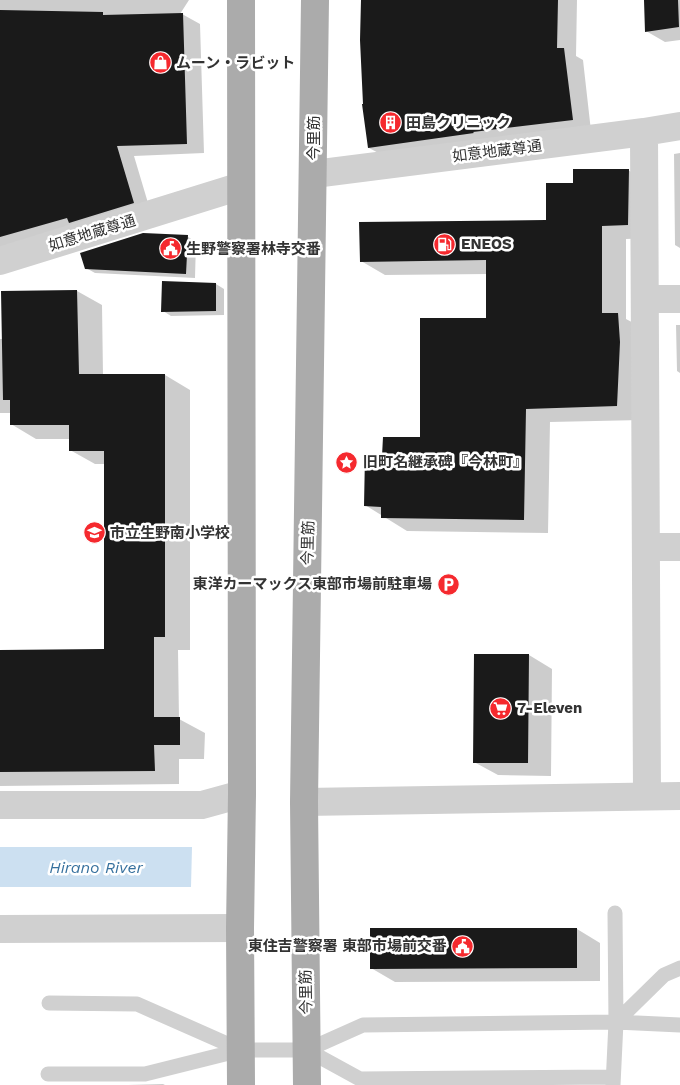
<svg xmlns="http://www.w3.org/2000/svg" width="680" height="1085" font-family="'Work Sans','Noto Sans JP',sans-serif">
<rect width="100%" height="100%" fill="#fff"/>
<!-- water -->
<path fill="#cce0f1" d="M0,847H192L191,887H0Z"/>
<!-- shadow -->
<path fill="#0003" d="M0,0H189L180,14H182L200,24L204,153L134,156L151,213L0,251Z
M362,0H577L576,56L583,60L591,131L388,158L369,148Z
M645,0H680V40L665,42L646,31Z
M680,153V248L675,245L674,154Z
M628,170L653,185L652,238L626,239V319L643,328L642,420L550,422L548,533L407,531L365,505L383,457L422,438L488,319V274L385,275L361,261L548,222L574,184Z
M188,237L196,242L195,278L95,273L86,268Z
M216,284L224,289V315L171,316L163,311Z
M77,291L102,305L103,375H165L190,390V650H178L179,719L205,733L204,759H179V784L0,786V652L105,650V464H95L70,450V439H36L11,424V413H0V339H3Z
M676,325H680V373L677,371Z
M529,655L552,669L551,776L498,775L474,762Z
M577,929L600,943V981L395,982L371,968Z
M163,1084L165,1085H128Z"/>
<!-- building -->
<path fill="#1a1a1a" d="M361,0H558L557,48H564L573,120L473,132L474,133L368,148L362,104H363L360,40Z
M644,0H678L679,27L645,32Z
M0,10L103,12V15L183,13L187,144L117,146L134,203L69,223L67,218L0,237Z
M573,169H629L628,225L602,226V313H618L620,342L617,406L526,409L524,520L381,518V507L364,506L365,455L382,456L383,437H420V318H486V260L360,262L359,222L546,220V183H573Z
M143,233L188,235L186,274L85,269L80,253Z
M162,281L216,283V311L161,312Z
M77,290L79,374H165V637H154V717H180V745H154L155,771L0,772V650L104,649V451H69V425H10V400H3L1,291Z
M474,654H529L528,763H473Z
M370,928H577V968L370,969Z"/>
<g fill="none" stroke-linecap="round" stroke-linejoin="round">
<!-- service -->
<path stroke="#d0d0d0" stroke-width="15" d="M49,1003L137,1004L241,1050
M616,1022L664,975L680,968
M307,1050L360,1079L613,1077
M48,1074H145L241,1050H307L363,1025L616,1022L680,1025
M613,1085L616,1022L615,913"/>
<!-- minor -->
<path stroke="#d0d0d0" stroke-width="28" d="M644,132L647,796
M314,174L644,132L680,126
M0,261L241,186
M645,299H680
M646,547H680
M304,802L680,796
M0,805H202L242,794
M0,929L240,928"/>
<!-- primary -->
<path stroke="#ababab" stroke-width="28" d="M241,1085L240,928L242,794L241,0
M307,1085L304,802L315,0"/>
</g>
<!-- icons -->
<defs>
<symbol id="shop-disc" viewBox="-11 -11 22 22"><circle r="9.5" fill="#f5292e" stroke="#fff"/><path d="M-5-2.5h2.3a2.7 3.5 0 0 1 5.4 0H5L5.5 6h-11ZM-1.5-2.5h3a1.5 2.3 0 0 0-3 0Z" fill="#fff"/></symbol>
<symbol id="building-disc" viewBox="-11 -11 22 22"><circle r="9.5" fill="#f5292e" stroke="#fff"/><path d="M-4-6H4V6H1V3H-1V6H-4ZM-2.5-4.3h1.7v1.8h-1.7ZM.8-4.3h1.7v1.8H.8ZM-2.5-1h1.7V.8h-1.7ZM.8-1h1.7V.8H.8Z" fill="#fff"/></symbol>
<symbol id="fuel-disc" viewBox="-11 -11 22 22"><circle r="9.5" fill="#f5292e" stroke="#fff"/><path d="M-5.5-6h7V0h2V4h1.3V-2.5L3-4.5l.8-.8L6-3V5H2.5V1h-1V6h-7ZM-4.2-4.7v3.2H.2V-4.7Z" fill="#fff"/></symbol>
<symbol id="civic-disc" viewBox="-11 -11 22 22"><circle r="9.5" fill="#f5292e" stroke="#fff"/><path d="M-.6-6.5H3V-4.5H.6V-3L4-1V1h2V6H-6V1h2V-1L-.6-3ZM-1.2 2.5V6h2.4V2.5Z" fill="#fff"/></symbol>
<symbol id="sight-disc" viewBox="-11 -11 22 22"><circle r="9.5" fill="#f5292e" stroke="#fff"/><path d="M0-6L1.8-2.2L6-1.7L2.9 1.2L3.7 5.4L0 3.3L-3.7 5.4L-2.9 1.2L-6-1.7L-1.8-2.2Z" fill="#fff"/></symbol>
<symbol id="school-disc" viewBox="-11 -11 22 22"><circle r="9.5" fill="#f5292e" stroke="#fff"/><path d="M0-5L7-2L0 1L-7-2ZM-4 1L0 2.5L4 1V4Q0 6-4 4Z" fill="#fff"/></symbol>
<symbol id="parking-disc" viewBox="-11 -11 22 22"><circle r="9.5" fill="#f5292e" stroke="#fff"/><path d="M-3.5-5.5H1a3.5 3.5 0 0 1 0 7H-1V5.5H-3.5ZM-1-3.4V-.6H.8a1.4 1.4 0 0 0 0-2.8Z" fill="#fff"/></symbol>
<symbol id="supermarket-disc" viewBox="-11 -11 22 22"><circle r="9.5" fill="#f5292e" stroke="#fff"/><path d="M-6-5.5h2.5l.6 2H6L4.5 2H-2.5L-4.4-4H-6ZM-1.5 3.2a1.3 1.3 0 1 0 .1 0ZM3 3.2a1.3 1.3 0 1 0 .1 0Z" fill="#fff"/></symbol>
</defs>
<g fill-rule="evenodd">
<use href="#shop-disc" x="148" y="50" width="25" height="25"/>
<use href="#building-disc" x="378" y="110" width="25" height="25"/>
<use href="#fuel-disc" x="432" y="232" width="25" height="25"/>
<use href="#civic-disc" x="158" y="236" width="25" height="25"/>
<use href="#sight-disc" x="334" y="450" width="25" height="25"/>
<use href="#school-disc" x="82" y="520" width="25" height="25"/>
<use href="#parking-disc" x="436" y="572" width="25" height="25"/>
<use href="#supermarket-disc" x="488" y="696" width="25" height="25"/>
<use href="#civic-disc" x="450" y="934" width="25" height="25"/>
</g>
<g text-anchor="middle" stroke-width="5" stroke-linejoin="round" paint-order="stroke">
<!-- poi labels -->
<g font-size="15" font-weight="bold" fill="#333" stroke="#fff" text-anchor="start">
<text x="176" y="68">ムーン・ラビット</text>
<text x="406" y="128">田島クリニック</text>
<text x="461" y="249">ENEOS</text>
<text x="186" y="254">生野警察署林寺交番</text>
<text x="363" y="467">旧町名継承碑『今林町』</text>
<text x="110" y="538">市立生野南小学校</text>
<text x="432" y="589" text-anchor="end">東洋カーマックス東部市場前駐車場</text>
<text x="517" y="713">7-Eleven</text>
<text x="447" y="951" text-anchor="end">東住吉警察署 東部市場前交番</text>
</g>
<!-- street labels -->
<g font-size="15" fill="#333" stroke="#fff">
<text transform="translate(314 138) rotate(-90)" y="5">今里筋</text>
<text transform="translate(497 151) rotate(-7)" y="5">如意地蔵尊通</text>
<text transform="translate(92 233) rotate(-17)" y="5">如意地蔵尊通</text>
<text transform="translate(308 543) rotate(-89)" y="5">今里筋</text>
<text transform="translate(306 992) rotate(-91)" y="5">今里筋</text>
</g>
<!-- water labels -->
<g font-size="16" font-style="italic" fill="#37719e" stroke="#fff">
<text x="96" y="873">Hirano River</text>
</g>
</g>
</svg>
